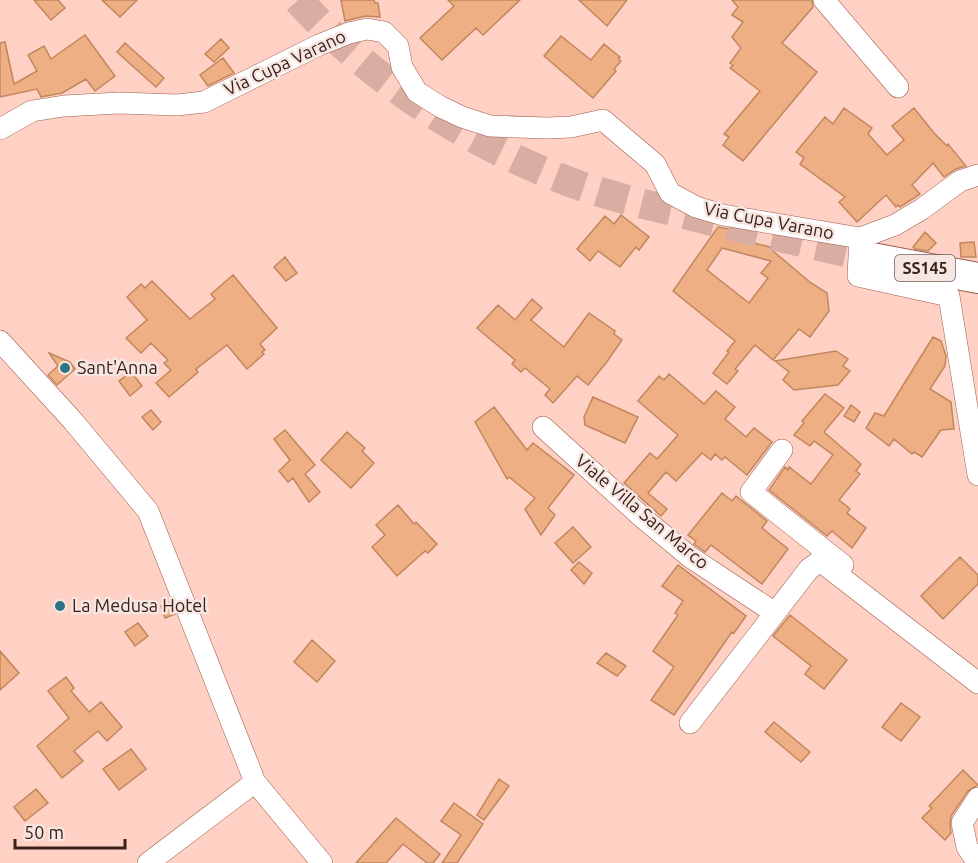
<svg xmlns="http://www.w3.org/2000/svg" width="978" height="863" font-family="Ubuntu,sans-serif">
<rect width="100%" height="100%" fill="#ffd0c4"/>
<!-- building -->
<path fill="#eeaf85" stroke="#c2865d" stroke-width="1.5" fill-rule="evenodd" d="M34,0H58L65,8L51,20Z
M102,0H137L120,17Z
M341,0H374L375,3H378L380,17L365,16L345,21Z
M448,0H520L483,35L476,28L442,60L420,38L454,6Z
M579,0H627L607,26Z
M732,0H812L813,7L782,43L817,72L743,161L723,145L729,137L724,134L760,91L730,68L733,65L730,63L741,48L732,37L743,22L732,15L738,7Z
M85,35L115,76L95,91L86,79L62,93L41,97L37,89L0,97V43L5,42L14,84L37,71L28,55L44,46L51,59Z
M561,36L591,60L604,44L620,57L618,58L621,61L614,69L616,71L593,98L544,56Z
M221,39L229,48L214,62L205,54Z
M125,43L164,78L156,87L117,52Z
M223,58L234,73L208,86L200,75Z
M844,108L872,128L868,134L887,155L904,140L892,126L914,108L934,133L947,146L948,144L966,166L956,169L944,177L933,163L912,185L920,194L900,207L898,205L896,207L886,195L857,222L839,202L845,197L800,164L804,158L796,152L825,117L833,124Z
M621,215L649,237L639,250L636,247L620,267L598,251L590,261L577,249L605,216L614,224Z
M718,227L734,230L730,237L774,248L773,251L811,283L827,293L829,311L810,337L799,329L773,360L755,345L735,369L738,371L727,384L713,373L729,352L727,351L735,341L673,291ZM722,248L771,261L761,273L768,278L749,303L707,270Z
M925,232L936,243L928,251L915,249L913,247Z
M974,242L976,257H961L960,243Z
M285,257L297,273L286,281L274,267Z
M233,275L277,328L260,344L265,350L262,352L264,354L247,369L227,345L196,369L198,372L169,397L156,383L171,370L164,363L168,360L151,343L141,353L126,338L147,320L127,297L141,284L145,288L152,281L190,319L215,299L211,294Z
M532,299L542,308L531,320L564,347L589,313L615,331L614,334L622,340L606,363L588,385L577,376L553,403L545,395L550,389L525,368L521,372L512,364L515,360L477,328L498,305L515,320Z
M933,337L941,341L946,356L945,366L930,389L951,402L954,429L941,430L922,457L914,452L912,454L894,439L889,446L866,428L875,413L884,416Z
M836,351L848,359L843,366L850,371L838,385L794,390L783,380L789,372L775,361Z
M49,353L70,362L75,369L57,385L48,375L58,366Z
M131,372L142,386L130,396L119,381Z
M669,374L704,404L716,391L735,407L725,419L746,437L754,428L772,442L747,475L725,457L722,460L715,454L711,460L702,453L676,481L666,472L648,493L667,509L661,516L624,483L650,453L657,459L678,435L638,401L659,376L664,380Z
M825,394L844,408L824,432L861,464L856,471L860,474L839,500L850,509L847,513L866,528L852,548L832,531L827,536L769,490L785,467L788,470L789,467L811,484L833,455L814,441L810,446L794,435L804,423L802,421Z
M593,397L638,417L625,443L585,425L584,417Z
M851,405L860,412L854,422L844,416Z
M494,407L527,450L533,443L574,475L548,508L555,515L541,535L525,509L535,498L509,477L507,479L475,422Z
M151,410L161,422L153,430L142,417Z
M285,430L315,465L305,474L320,492L309,502L293,478L288,482L279,471L290,460L274,439Z
M347,432L365,448L362,451L374,463L351,488L321,460Z
M722,493L732,501L736,496L767,521L762,528L788,549L762,584L711,545L705,552L698,547L694,544L696,541L688,535Z
M398,505L414,524L416,522L437,544L428,553L425,551L397,576L372,547L385,535L376,525Z
M573,527L591,547L573,563L555,543Z
M960,557L978,575V584L943,619L921,596Z
M579,562L592,573L584,584L571,570Z
M678,565L746,616L734,633L732,632L674,715L651,700L674,667L653,651L678,615L675,613L683,601L662,586Z
M170,602L175,614L165,618L161,606Z
M790,615L847,660L824,689L805,674L811,666L773,636Z
M138,623L148,636L135,646L125,632Z
M312,640L335,661L317,682L294,662Z
M0,651L19,673L0,690Z
M606,653L626,666L617,676L597,663Z
M66,677L74,688L71,691L89,712L101,702L122,727L107,741L98,731L74,751L83,761L62,778L37,746L69,718L48,691Z
M901,703L920,717L901,741L882,727Z
M774,722L810,752L801,762L765,732Z
M131,749L146,769L119,790L103,769Z
M963,770L978,785L968,791L951,816L950,825L951,833L945,840L922,818L932,808L929,806Z
M499,779L509,786L484,820L477,815Z
M36,789L48,803L25,821L14,807Z
M454,803L483,824L457,863H442L461,835L441,821Z
M396,818L440,854L433,863H427L403,844L386,863H356Z"/>
<g fill="none" stroke-linecap="round" stroke-linejoin="round">
<!-- highway-tunnel -->
<path stroke="#d8ada2" stroke-width="30" stroke-dasharray="30 15" stroke-linecap="butt" d="M298,0C376,85 472,147 581,186C611,196 642,204 673,211C739,228 806,243 872,258"/>
<defs>
<path id="minor" d="M824,0L898,87
M0,129L32,111L64,106L119,103L177,105L204,102L319,45L349,33L367,29L384,32L398,46L402,67L417,92L441,107L462,117L490,126L547,128L571,127L603,120L655,164L670,193L696,207L723,215L860,238L895,225L922,209L960,181L978,175
M860,238L858,276L949,296L978,475
M0,341L73,421L148,511L255,782L322,863
M543,427L643,518L690,557L775,613
M782,450L751,492L843,565
M690,723L809,569L820,561L978,683
M978,798L962,823L967,847L978,863
M148,863L255,782"/>
<path id="highway" d="M872,258L978,278"/>
</defs>
<!-- minor casing -->
<use href="#minor" stroke="#9f5c4b" stroke-width="22"/>
<!-- highway casing -->
<use href="#highway" stroke="#9f5c4b" stroke-width="32"/>
<!-- minor -->
<use href="#minor" stroke="#fff" stroke-width="21"/>
<!-- highway -->
<use href="#highway" stroke="#fff" stroke-width="30"/>
</g>
<!-- markers -->
<g fill="#2e7382" stroke="#f6e6e2" stroke-width="2">
<circle cx="65" cy="368" r="6"/>
<circle cx="60" cy="606" r="6"/>
</g>
<g text-anchor="middle" stroke-width="5" stroke-linejoin="round" paint-order="stroke">
<!-- shield labels -->
<rect fill="#f6e6e2" stroke="#745b55" stroke-width="1.5" x="895" y="255" width="60" height="26" rx="4.5"/>
<g font-size="16" font-weight="bold" fill="#3d2019">
<text x="925" y="274">SS145</text>
</g>
<!-- street labels -->
<g font-size="18" fill="#3d2019" stroke="#f6e6e2">
<text transform="translate(285 63) rotate(-25)" y="6">Via Cupa Varano</text>
<text transform="translate(769 221) rotate(11)" y="6">Via Cupa Varano</text>
<text transform="translate(642 512) rotate(40)" y="6">Viale Villa San Marco</text>
</g>
<!-- poi labels -->
<g font-size="18" fill="#3d2019" stroke="#f6e6e2" text-anchor="start">
<text x="77" y="374">Sant'Anna</text>
<text x="72" y="612">La Medusa Hotel</text>
</g>
</g>
<!-- scale -->
<path d="M15 839v9h110v-9" fill="none" stroke="#3d2019" stroke-width="3"/>
<text x="24" y="839" font-size="18" fill="#3d2019" stroke="#f6e6e2" stroke-width="4.5" paint-order="stroke">50 m</text>
</svg>
